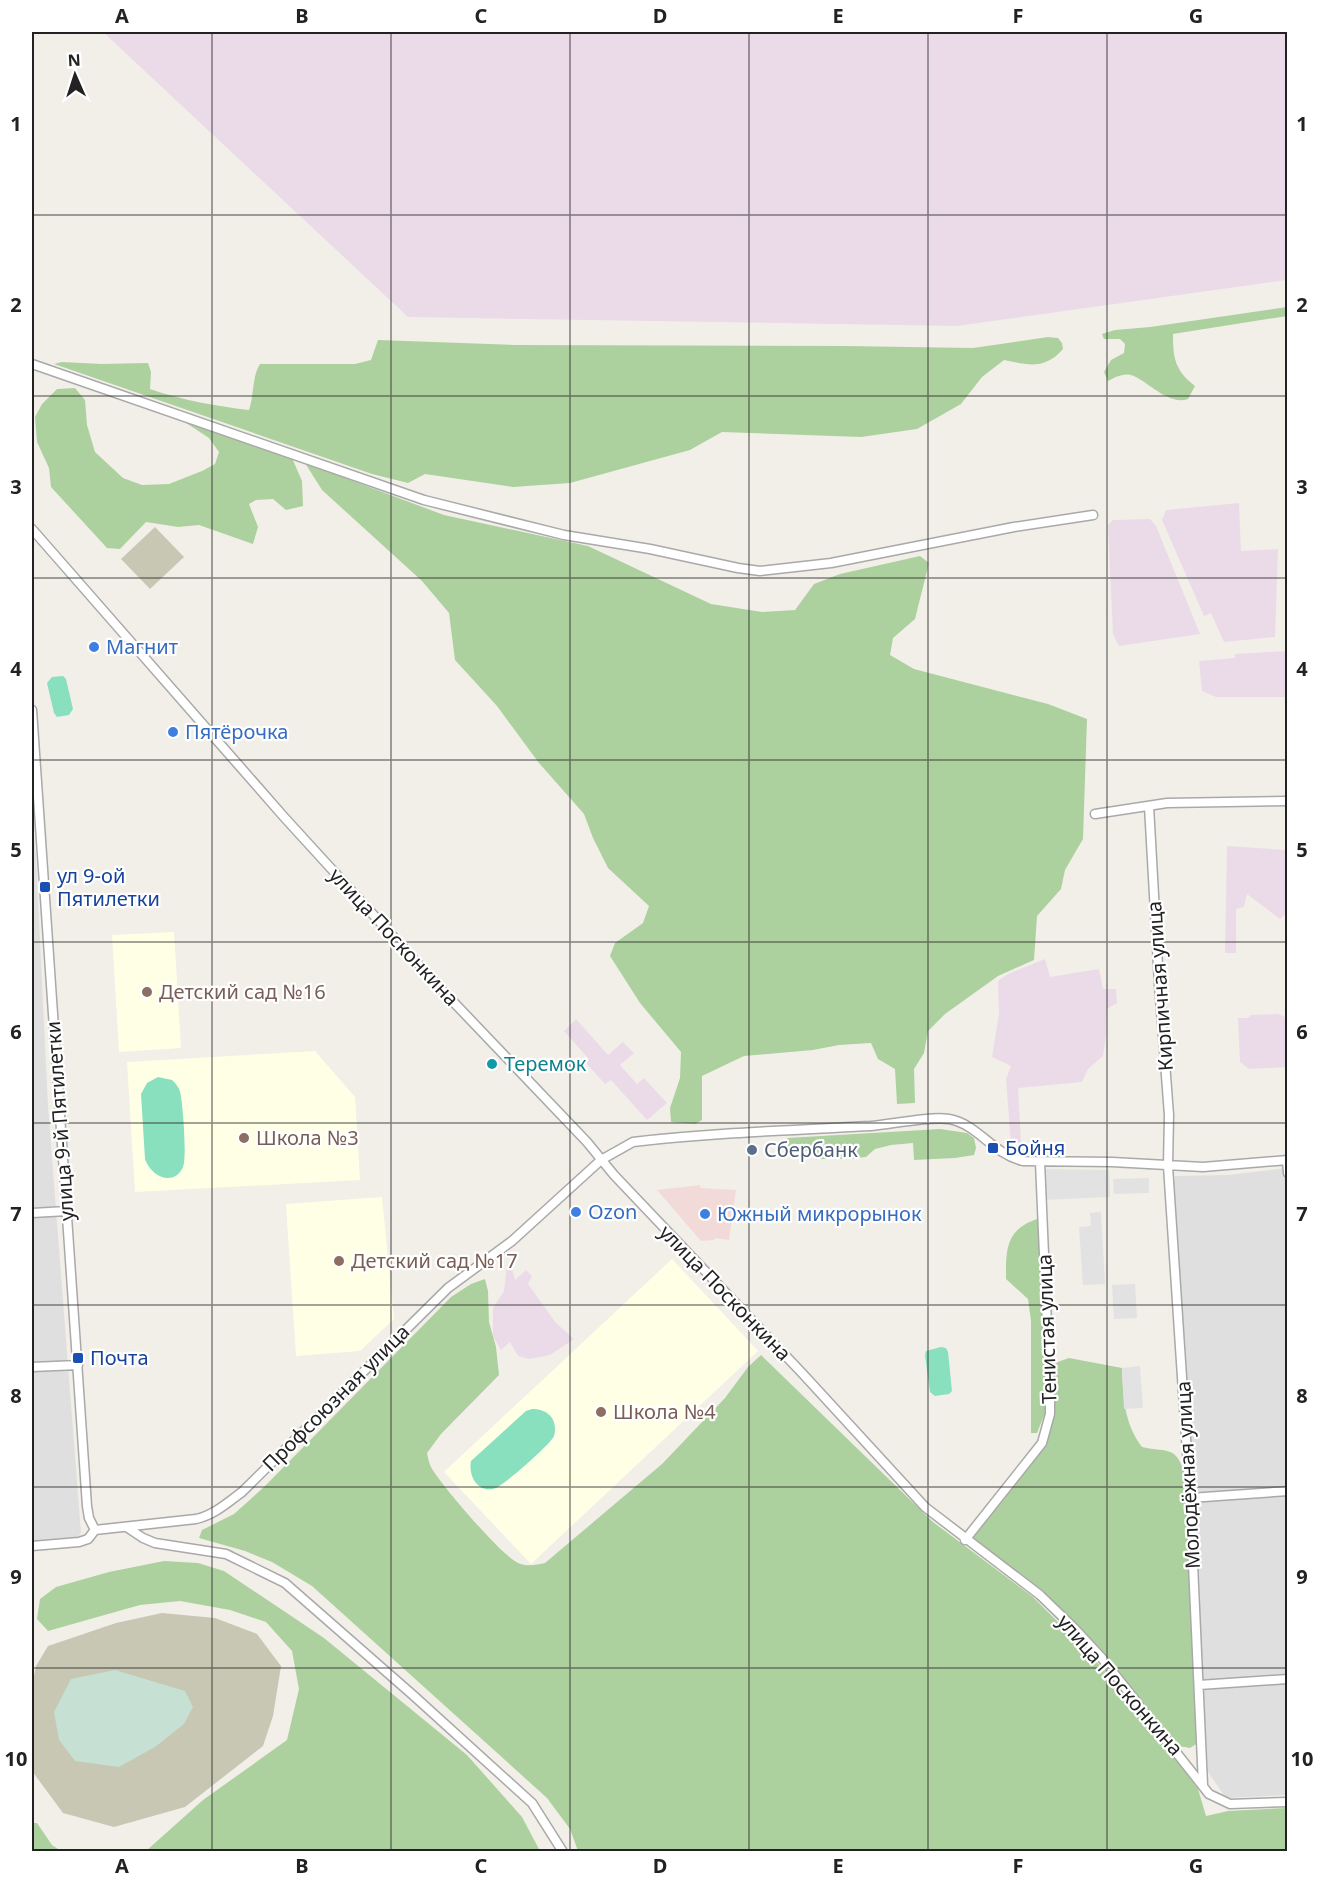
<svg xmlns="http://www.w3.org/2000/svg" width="1319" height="1883" font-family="'Noto Sans',sans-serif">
<rect width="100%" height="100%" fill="#f2efe9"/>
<!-- residential -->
<path fill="#e0dfdf" d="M32,818L36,857L48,1106L81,1533L78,1537L32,1541Z
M1287,1168V1795L1226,1798L1208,1772L1174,1190L1175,1176L1228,1175Z"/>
<!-- commercial -->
<path fill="#f2dad9" d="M700,1185L701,1188L736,1190L729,1240L715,1238L714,1240L701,1241L657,1190Z"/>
<!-- industrial -->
<path fill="#ebdbe8" d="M103,32H1287V280L956,326L408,317Z
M1239,503L1241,551L1278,549L1275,637L1224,642L1211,613L1204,616L1162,520L1166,510Z
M1150,519L1156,526L1200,634L1119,646L1113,634L1108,525L1113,520Z
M1287,651V697H1216L1202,691L1199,661L1235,658V654Z
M1287,837V913L1280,919L1247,894L1244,907L1236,909V953H1225L1227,846L1286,850Z
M1045,959L1050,977L1099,969L1103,989H1116L1117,1003L1107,1009L1106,1035L1103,1056L1088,1069L1082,1082L1018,1088L1021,1143L1011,1144L1006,1079L1011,1066L992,1057L999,1014L998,981L1008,974Z
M1278,1014L1285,1017L1287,1067L1249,1069L1240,1062L1238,1018H1248L1251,1015Z
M576,1019L608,1055L623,1042L634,1053L620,1065L637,1084L644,1078L667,1103L647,1120L611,1080L605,1084L585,1062L588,1058L564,1031Z
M507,1265H511L515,1280L526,1270L532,1276L528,1284L556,1323L574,1339L550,1355L529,1359L518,1356L510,1342L501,1350L493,1336V1308L504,1291Z"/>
<!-- education -->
<path fill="#ffffe5" d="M174,932L181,1048L119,1052L112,935Z
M315,1051L355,1097L360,1180L135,1192L127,1062Z
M382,1197L394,1319L360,1351L296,1356L286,1204Z
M672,1259L758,1351L531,1564L444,1472Z"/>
<!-- construction -->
<path fill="#c7c7b4" d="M155,527L184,557L150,589L121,559Z
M162,1613L215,1618L257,1634L281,1666L273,1716L263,1746L185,1807L114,1827L63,1813L32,1771V1686L36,1666L48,1646L116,1623Z"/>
<!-- forest -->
<path fill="#add19e" d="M1287,307V316L1173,334C1173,359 1175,370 1195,386L1188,399C1168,406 1147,380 1131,375C1122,373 1114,378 1108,381L1104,372L1111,360L1124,353L1125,344L1120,339H1104L1102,334L1115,330L1150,327Z
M1048,337L1058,338L1062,343L1063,349C1045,370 1028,365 1004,360L982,377L961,404L917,429L861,437L722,432L690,450L570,483L513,487L425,474L408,483L372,474L54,364L62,362L101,364L148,363L151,372L150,389C182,400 215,406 249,410C254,396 252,376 260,364H355L371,360L378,340L516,345L846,346L973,348Z
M75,388L85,400L87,425L95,452L123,478L142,485L169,484L202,471L215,464L219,452L209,438L177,417L292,458L302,481L303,506L286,510L273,499L256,500L249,504L258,527L253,544L199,525L178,527L146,522L120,549L107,548L51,487L49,468L37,442L35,417L42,404L57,389Z
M305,463L444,515L588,546L711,604L762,612L795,610L814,584L840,574L920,556L929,563L915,619L893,638L890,655L914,669L1048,704L1087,719L1083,839L1065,870L1061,889L1037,916L1034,960L998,976L945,1014L928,1031L924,1053L914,1069L915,1103L897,1104L895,1069L878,1059L871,1043L839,1045L813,1050L744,1056L702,1076V1120L695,1124L671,1122L670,1108L680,1078L681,1052L640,1003L610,956L615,943L643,923L649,906L608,868L593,838L584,814L539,763L497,706L455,660L449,613L422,581L322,490Z
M940,1129L967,1133L974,1138L976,1148L974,1155L955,1158L914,1160L913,1143L891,1145L875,1149L866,1157L848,1159H817L811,1151H803L801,1144H792V1153L790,1155L787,1152V1138Z
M1037,1219L1039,1223L1045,1335V1413L1037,1433H1031V1321L1028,1299L1006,1279C1006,1250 1005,1230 1037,1219Z
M485,1279L488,1291L489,1322L496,1347L499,1375L441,1434L427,1453C428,1458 429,1463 431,1467C440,1484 502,1556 518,1563C527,1567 536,1565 545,1563L662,1464L725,1398L748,1367L761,1355L933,1522L1033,1597L1089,1653L1144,1717L1198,1789L1206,1816L1228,1811L1287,1808V1851H578L570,1829L547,1798L312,1586L272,1562L245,1551L199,1538L202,1530L234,1514L265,1486L451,1297L471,1284Z
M1069,1358L1122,1368C1123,1397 1124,1423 1142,1447C1169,1453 1176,1445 1185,1475L1198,1743L1190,1748L1179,1746L1102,1651L1079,1626L1050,1600L968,1536L1045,1435L1049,1365Z
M164,1561L198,1563L224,1571L324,1638L467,1755L522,1817L540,1851H141H146L203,1800L287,1740L299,1689L292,1651L266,1622L230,1610L180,1601L140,1605L48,1631L37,1619L40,1599L56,1587L109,1572Z
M32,1823H37L52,1845L61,1851H32Z"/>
<!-- wetland -->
<path fill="#c6e0d4" d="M115,1670L185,1691L193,1707L184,1724L155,1747L119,1767L75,1761L59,1740L54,1712L71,1679Z"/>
<!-- pitch -->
<path fill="#88e0be" d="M63,676L66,679L73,709L69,715L57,717L54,713L47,683L52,677Z
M158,1077L172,1080C176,1084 179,1087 180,1092C183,1102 187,1158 183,1167C174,1187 151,1177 145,1159L141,1094L147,1083Z
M941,1347L946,1348L948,1352L952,1391L949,1394L935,1396L930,1392L925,1355L926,1351Z
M532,1409C540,1409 547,1411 552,1418C555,1423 556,1430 554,1436C552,1443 504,1485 496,1488C478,1494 468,1476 471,1461L526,1411Z"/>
<!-- parking -->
<path fill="#e2e2e2" d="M1040,1169L1109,1170L1110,1197L1042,1200Z
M1149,1178V1193L1114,1194L1113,1179Z
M1101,1212L1105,1284L1083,1285L1079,1227L1091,1226L1090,1213Z
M1135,1284L1137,1318L1114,1319L1112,1285Z
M1140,1366L1143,1408L1124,1409L1122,1368Z"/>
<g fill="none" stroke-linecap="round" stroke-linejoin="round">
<defs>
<path id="minor" d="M32,364L424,500L564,535L650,549L738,568L760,571L831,563L1014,527L1093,515
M32,529L284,817L442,990L587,1142L614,1175L802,1373L925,1507L1040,1595L1074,1628L1101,1657L1209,1794L1230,1804L1288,1802
M32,710L87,1506L89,1518L95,1530
M1149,806L1159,984L1169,1115L1168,1166L1190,1498L1203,1785
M1095,814L1167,803L1288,801
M1287,1160L1288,1173
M32,1213L67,1211
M32,1367L78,1365
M1190,1498L1288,1491
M128,1528L143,1538L155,1543L226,1554L285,1583L414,1696L532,1803L563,1852
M965,1540L1042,1443L1050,1414V1393L1040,1162
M32,1546L79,1542L88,1539L95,1530L196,1519C214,1515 227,1503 242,1492L448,1288L512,1241L601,1160L633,1142C711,1133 793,1130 871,1126C893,1124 929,1116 949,1119C978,1124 991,1153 1023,1161L1112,1162L1203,1167L1288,1160
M1199,1685L1288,1679"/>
</defs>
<!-- minor casing -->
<use href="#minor" stroke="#a9a9a9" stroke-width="11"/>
<!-- minor -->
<use href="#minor" stroke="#fff" stroke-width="8"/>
</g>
<!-- grid -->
<path fill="none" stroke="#222" stroke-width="1.5" stroke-opacity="0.55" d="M212,32V1852M391,32V1852M570,32V1852M749,32V1852M928,32V1852M1107,32V1852M32,215H1288M32,396H1288M32,578H1288M32,760H1288M32,942H1288M32,1123H1288M32,1305H1288M32,1487H1288M32,1668H1288"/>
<!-- markers -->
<g fill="#3f7fe0" stroke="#fff" stroke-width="2">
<circle cx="94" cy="647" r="6"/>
<circle cx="173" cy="732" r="6"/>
<circle cx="576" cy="1212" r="6"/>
<circle cx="705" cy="1214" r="6"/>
</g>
<g fill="#1a4fb4" stroke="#fff" stroke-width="2">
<rect x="39" y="881" width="12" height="12" rx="3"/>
<rect x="987" y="1142" width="12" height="12" rx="3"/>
<rect x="72" y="1352" width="12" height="12" rx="3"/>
</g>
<g fill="#8d6e63" stroke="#fff" stroke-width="2">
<circle cx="147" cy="992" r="6"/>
<circle cx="244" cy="1138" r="6"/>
<circle cx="339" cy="1261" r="6"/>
<circle cx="601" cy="1412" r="6"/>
</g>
<circle fill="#0f9aa8" stroke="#fff" stroke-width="2" cx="492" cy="1064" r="6"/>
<circle fill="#5c6f8a" stroke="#fff" stroke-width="2" cx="752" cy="1150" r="6"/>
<g text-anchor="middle" stroke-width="4.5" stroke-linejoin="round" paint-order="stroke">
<!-- shop labels -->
<g font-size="20" fill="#366cbe" stroke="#fff" text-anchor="start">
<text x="106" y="654">Магнит</text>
<text x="185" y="739">Пятёрочка</text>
<text x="588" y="1219">Ozon</text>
<text x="717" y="1221">Южный микрорынок</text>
</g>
<!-- transit labels -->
<g font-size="20" fill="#164399" stroke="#fff" text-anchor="start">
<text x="57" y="883">ул 9-ой<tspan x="57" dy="23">Пятилетки</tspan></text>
<text x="1005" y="1155">Бойня</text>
<text x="90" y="1365">Почта</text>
</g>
<!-- street labels -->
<g font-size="20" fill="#222" stroke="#fff">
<text transform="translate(394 937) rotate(47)" y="7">улица Посконкина</text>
<text transform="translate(1160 986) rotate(-94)" y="7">Кирпичная улица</text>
<text transform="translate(60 1121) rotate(-94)" y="7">улица 9-й Пятилетки</text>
<text transform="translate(725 1293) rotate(46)" y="7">улица Посконкина</text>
<text transform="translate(1047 1329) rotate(-92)" y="7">Тенистая улица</text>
<text transform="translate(336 1398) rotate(-45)" y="7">Профсоюзная улица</text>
<text transform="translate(1188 1475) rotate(-93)" y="7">Молодёжная улица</text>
<text transform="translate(1120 1685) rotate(49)" y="7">улица Посконкина</text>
</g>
<!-- education labels -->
<g font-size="20" fill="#785e54" stroke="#fff" text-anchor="start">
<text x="159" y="999">Детский сад №16</text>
<text x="256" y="1145">Школа №3</text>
<text x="351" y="1268">Детский сад №17</text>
<text x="613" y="1419">Школа №4</text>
</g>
<!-- culture labels -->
<g font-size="20" fill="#0d838f" stroke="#fff" text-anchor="start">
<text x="504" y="1071">Теремок</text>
</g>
<!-- service labels -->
<g font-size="20" fill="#4e5e75" stroke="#fff" text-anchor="start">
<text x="764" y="1157">Сбербанк</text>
</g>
</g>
<!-- border -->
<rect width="1319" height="1883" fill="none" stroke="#ffffff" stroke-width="66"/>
<!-- north arrow -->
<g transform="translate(75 75) rotate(357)" stroke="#ffffff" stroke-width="4.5" paint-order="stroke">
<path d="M0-4.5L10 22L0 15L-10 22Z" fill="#222222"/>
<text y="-9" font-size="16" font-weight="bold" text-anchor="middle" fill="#222222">N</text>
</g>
<rect x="33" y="33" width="1253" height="1817" fill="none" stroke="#222" stroke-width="2"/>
<g font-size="20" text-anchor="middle" font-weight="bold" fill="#222">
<text x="122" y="23">A</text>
<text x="302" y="23">B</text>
<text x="481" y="23">C</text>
<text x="660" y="23">D</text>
<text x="838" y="23">E</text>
<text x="1018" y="23">F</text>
<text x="1196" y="23">G</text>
<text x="16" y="131">1</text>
<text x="1302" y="131">1</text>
<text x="16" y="312">2</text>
<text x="1302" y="312">2</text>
<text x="16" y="494">3</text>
<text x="1302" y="494">3</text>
<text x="16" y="676">4</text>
<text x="1302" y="676">4</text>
<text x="16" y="857">5</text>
<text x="1302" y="857">5</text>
<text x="16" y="1039">6</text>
<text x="1302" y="1039">6</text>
<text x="16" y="1221">7</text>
<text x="1302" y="1221">7</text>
<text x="16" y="1403">8</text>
<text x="1302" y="1403">8</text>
<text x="16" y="1584">9</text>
<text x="1302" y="1584">9</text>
<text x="16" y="1766">10</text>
<text x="1302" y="1766">10</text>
<text x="122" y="1873">A</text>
<text x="302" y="1873">B</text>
<text x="481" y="1873">C</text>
<text x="660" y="1873">D</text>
<text x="838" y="1873">E</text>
<text x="1018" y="1873">F</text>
<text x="1196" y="1873">G</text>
</g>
</svg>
